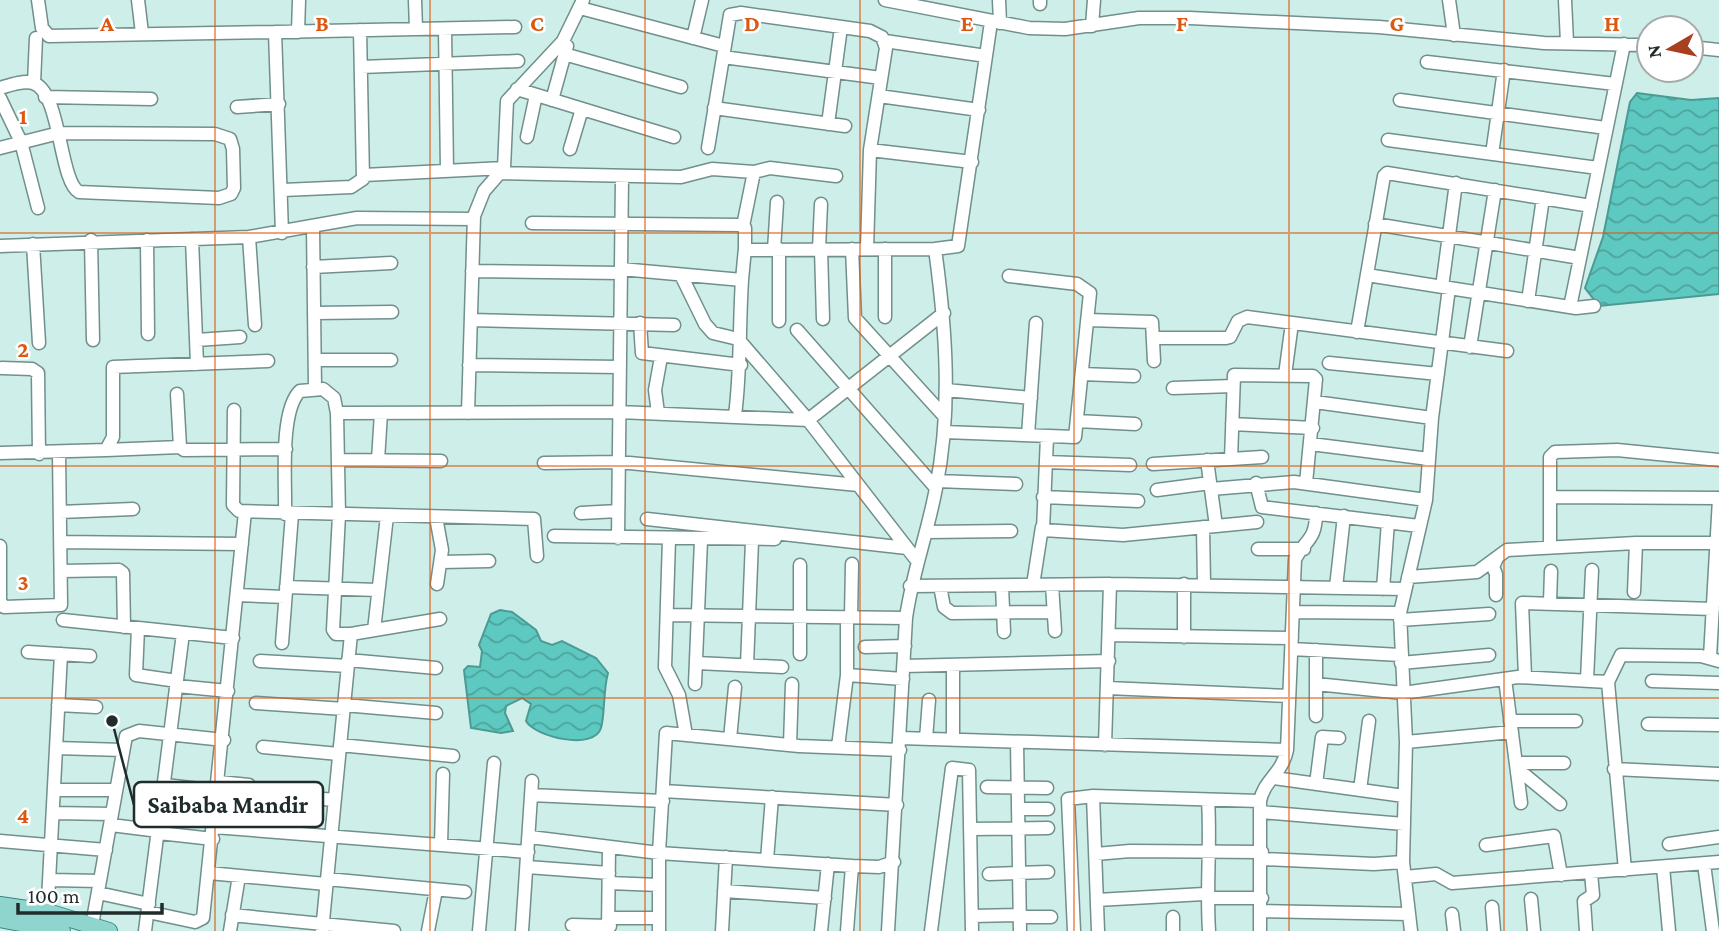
<svg xmlns="http://www.w3.org/2000/svg" width="1719" height="931" font-family="'Crimson Pro',serif">
<defs>
<pattern id="water-waves" width="16" height="10" patternUnits="userSpaceOnUse" patternTransform="scale(1.75)"><rect width="16" height="10" fill="#5ec9c0"/><path d="M0 5q4-4 8 0t8 0" fill="none" stroke="#4da39c"/></pattern>
</defs>
<rect width="100%" height="100%" fill="#ceeeea"/>
<!-- water -->
<path fill="url(#water-waves)" stroke="#4b9a93" stroke-width="2" d="M1637,93L1691,100L1719,98V294L1599,306L1585,288L1603,237L1630,102Z
M500,610L512,612L536,630L541,641L552,645L562,641L596,658L608,673C603,691 605,714 601,728C594,751 535,737 526,721L531,704L522,698L506,706L505,713L513,731L501,733L471,728L464,670L468,666L480,667L482,651L479,645L491,614Z"/>
<g fill="none" stroke-linecap="round" stroke-linejoin="round">
<defs>
<path id="minor" d="M38,0L42,28L49,36L275,32L282,233
M138,0L142,33
M415,0L416,29
M885,0L1029,28L1065,29L1139,18H1190L1379,27L1544,43L1649,45
M999,0L1000,23
M1449,0L1454,35
M1565,0L1567,42
M1040,4V0
M580,8L724,46
M1092,26L1094,0
M445,29L447,171
M275,32L515,27
M298,32L299,0
M693,38L702,0
M885,41L986,56
M1691,47L1719,50
M564,54L681,87
M723,57L881,78
M1427,62L1615,84
M361,67L518,61
M34,83L36,38
M0,88C10,85 23,80 33,83C61,91 59,181 79,192L219,198L231,194L234,188L233,149L230,139L215,134L59,133L0,148
M517,89L674,137
M879,96L979,110
M45,97L151,99
M0,98L21,142L38,208
M552,100L567,46
M1400,100L1606,128
M237,107L279,104
M714,108L845,126
M828,124L841,27
M527,137L536,95
M1388,140L1598,168
M708,148L730,15L741,13L870,31L882,37L886,48L870,150L867,249
M570,149L582,109
M870,150L972,162
M1492,154L1504,70
M502,173L681,177L712,169L754,172L770,168L836,176
M364,175L504,168
M283,190L351,187L363,179L360,30
M532,223L740,225L745,228V248L749,250L935,249L958,246L991,22
M1375,224L1580,258
M313,226L315,388
M743,226L754,172
M249,237L255,325
M192,239L197,364
M91,240L93,340
M147,240L148,334
M33,244L39,343
M0,246L249,237L357,218L474,219
M819,249L821,204
M821,249L823,319
M852,249L855,318L945,417
M774,250L777,202
M313,267L391,263
M621,269L742,280L745,248
M472,271L621,273
M681,275L705,324L713,333L738,339L808,420L918,562
M1367,275L1576,308L1594,306
M1442,287L1456,183
M1528,301L1543,198
M1570,307L1624,44
M314,313L392,312
M885,317V249
M471,320L674,325
M1088,320L1152,322L1154,361
M779,321V249
M640,323L642,353L741,365
M797,330L936,488
M1357,332L1384,176L1387,173L1591,206
M1154,338H1226L1230,337L1238,321L1247,317L1507,351
M197,340L240,337
M1470,347L1495,190
M315,360H391
M1329,363L1438,374
M469,365L620,367
M2,368L32,369L38,373L39,454
M1082,374L1134,376
M1285,375L1292,323
M1173,388L1233,386
M946,390L1031,398
M177,394L180,447L184,450L286,449
M1315,402L1432,418
M234,410L233,505L239,511L534,519L537,556
M337,413L619,412L808,420L944,313
M468,413L474,216L484,191L504,168L507,101L563,41L583,0
M658,413L655,390L661,357
M735,415C741,370 739,326 742,280
M1077,421L1135,424
M1232,424L1313,428
M944,432L1075,437L1090,293L1077,284L1009,276
M1028,435L1036,323
M1047,437L1043,530L1123,535L1257,522
M1311,444L1429,459
M106,450L180,447
M0,453L106,450L113,437V367L268,361
M1231,459L1234,375L1313,376L1316,379L1306,483
M338,460L441,461
M378,460L381,413
M1207,460L1216,526
M1046,462L1130,465
M544,463L619,462L858,485
M1153,464L1262,457
M937,481L1016,484
M1256,483L1262,507L1419,526
M1211,489L1294,482L1426,500
M1157,490L1210,483
M1043,497L1138,501
M1550,497L1719,498
M60,512L133,509
M581,513L618,511
M285,514C286,485 279,411 300,391L323,389L334,398L337,413L339,515L333,630L336,634H351L440,619
M436,517L442,550L437,584
M647,519L907,548
M1203,527L1204,584
M927,532L1011,531
M554,536L775,539
M618,538L622,176
M669,539L665,667L679,695L686,735
M61,542L242,544
M0,546V601L4,607L61,605L59,453
M1550,547V457L1555,452L1617,450L1719,460
M1258,549H1304
M441,562L489,561
M61,571L119,570L123,573L124,627
M1408,577L1477,572L1507,550L1636,543H1717
M1033,585L1042,527
M1052,585L1055,631
M910,586L1110,584L1405,589
M940,586L944,607L952,613L1054,612
M1002,586L1004,632
M286,587L378,590
M1336,587L1344,516
M1383,589L1388,522
M1634,592L1636,543
M237,595L285,597
M1496,595V574L1493,567L1497,558
M1550,603L1551,571
M1293,612L1400,613
M667,615L906,618
M851,617L852,564
M63,620L233,638
M1400,620L1489,614
M138,628L136,675L177,681
M374,630L387,516
M1109,635L1292,638
M1184,637V584
M282,643L292,514
M865,647L905,646
M1292,649L1400,655
M28,652L90,656
M800,654V565
M1710,657L1719,499
M348,660L436,668
M260,661L348,666
M697,663L782,667
M1401,663L1489,655
M747,665L752,541
M953,665V740
M904,666L1109,661
M847,675L903,679
M1525,677L1522,603L1713,609
M1505,679L1521,803
M1587,680L1592,570
M1652,681L1719,683
M1608,682L1621,655L1701,656L1719,661
M695,684L701,540
M1316,684L1403,693L1518,677L1608,682L1625,870
M177,686L228,691
M1108,688L1289,696
M256,703L344,709
M58,705L96,707
M344,705L436,713
M1316,716V650
M1510,721H1576
M1648,724L1719,725
M900,738L1287,750
M730,739L735,687
M926,739L929,700
M1017,742L1020,931
M1406,742L1512,732
M340,745L453,756
M790,745L792,684
M1105,745L1110,584
M263,747L339,754
M838,747L847,675V617
M56,748L123,750
M1516,763H1564
M1614,769L1719,774
M1517,773L1525,775L1560,804
M1274,778L1404,796
M219,782L249,785
M1316,784L1322,737L1339,738
M165,785L218,791
M987,787L1047,788
M54,790H116
M1360,790L1369,721
M663,791L897,805
M262,793L334,800
M531,795L663,801
M1093,796L1098,931
M1208,800C1211,844 1206,887 1209,931
M1018,809H1048
M1261,812L1404,824
M53,813L112,814
M111,825L159,831
M214,827L528,852
M970,829L1048,828
M159,833L213,839
M530,837L659,853L852,866L879,867L894,862
M0,841L106,850
M441,844L443,774
M1669,844L1719,837
M1486,845L1554,836L1561,875
M1096,854L1130,851L1262,852
M1262,859L1374,864L1403,862
M767,860L772,797
M1704,864L1713,931
M527,867L609,873
M1663,867L1669,931
M209,873L326,884
M989,874L1048,872
M1405,877L1436,874L1452,883L1719,862
M327,879L465,892
M50,880L100,881
M609,883L659,885
M724,891L825,898
M98,893L149,904
M1531,899L1534,931
M1097,900L1204,894L1213,898H1262
M1492,907L1494,931
M1261,911L1409,914
M148,912L195,922L203,918L245,512
M1452,914L1454,931
M232,915L394,931
M972,916L1019,915
M1019,917H1051
M610,918H659
M47,919L61,654
M92,925L126,736L139,731L224,740
M572,925L610,926
M145,931L183,633
M230,931L239,876
M322,931L351,634
M428,931L436,890
M479,931L494,763
M522,931L532,781
M608,931L609,847
M659,931V853L666,733L799,746L900,750
M722,931L726,857
M821,931L828,864
M847,931L852,866
M888,931L906,618C912,574 928,532 936,488C952,409 946,329 935,249
M931,931L952,768L969,770L972,931
M1074,931L1068,799L1093,796L1260,801
M1173,931V917
M1260,931V801C1264,780 1282,774 1287,750L1295,559C1306,539 1316,540 1316,513
M1411,931L1403,862L1406,742L1400,613L1426,500L1432,418L1449,288
M1586,931L1584,901L1593,895L1591,873"/>
<path id="major" d="M0,905L48,912L109,931
M0,919L62,931"/>
</defs>
<!-- minor casing -->
<use href="#minor" stroke="#718f8b" stroke-width="15"/>
<!-- major casing -->
<use href="#major" stroke="#398680" stroke-width="18"/>
<!-- minor -->
<use href="#minor" stroke="#fff" stroke-width="12"/>
<!-- major -->
<use href="#major" stroke="#90d4ce" stroke-width="16"/>
</g>
<!-- grid -->
<path fill="none" stroke="#de570e" stroke-width="2" stroke-opacity="0.55" d="M215,0V931M430,0V931M645,0V931M860,0V931M1074,0V931M1289,0V931M1504,0V931M0,233H1719M0,466H1719M0,698H1719"/>
<g font-size="23" text-anchor="middle" font-weight="bold" fill="#de570e" stroke="#fff" stroke-width="5" stroke-linejoin="round" paint-order="stroke">
<text x="107" y="31">A</text>
<text x="322" y="31">B</text>
<text x="537" y="31">C</text>
<text x="752" y="31">D</text>
<text x="967" y="31">E</text>
<text x="1182" y="31">F</text>
<text x="1397" y="31">G</text>
<text x="1612" y="31">H</text>
<text x="23" y="124">1</text>
<text x="23" y="357">2</text>
<text x="23" y="590">3</text>
<text x="23" y="823">4</text>
</g>
<!-- callouts -->
<path fill="none" stroke="#202c2b" stroke-width="2.5" d="M112 721L134 805"/>
<circle fill="#202c2b" stroke="#fff" stroke-width="2.5" cx="112" cy="721" r="7"/>
<rect fill="#fff" stroke="#202c2b" stroke-width="2.5" x="134" y="782" width="189" height="45" rx="7"/>
<g font-size="24" text-anchor="middle" font-weight="bold" fill="#202c2b">
<text x="228" y="813">Saibaba Mandir</text>
</g>
<!-- north arrow -->
<g transform="translate(1670 49) rotate(261)"><circle r="33" fill="#ffffff" stroke="#a6abaa" stroke-width="2"/>
<path d="M0-5L12 26L0 18L-12 26Z" fill="#a84020"/>
<text y="-10" font-size="19" font-weight="bold" text-anchor="middle" fill="#202c2b">N</text>
</g>
<!-- scale -->
<path d="M18 903v10h144v-10" fill="none" stroke="#202c2b" stroke-width="3.5"/>
<text x="28" y="903" font-size="21" fill="#202c2b" stroke="#ffffff" stroke-width="5" paint-order="stroke">100 m</text>
</svg>
